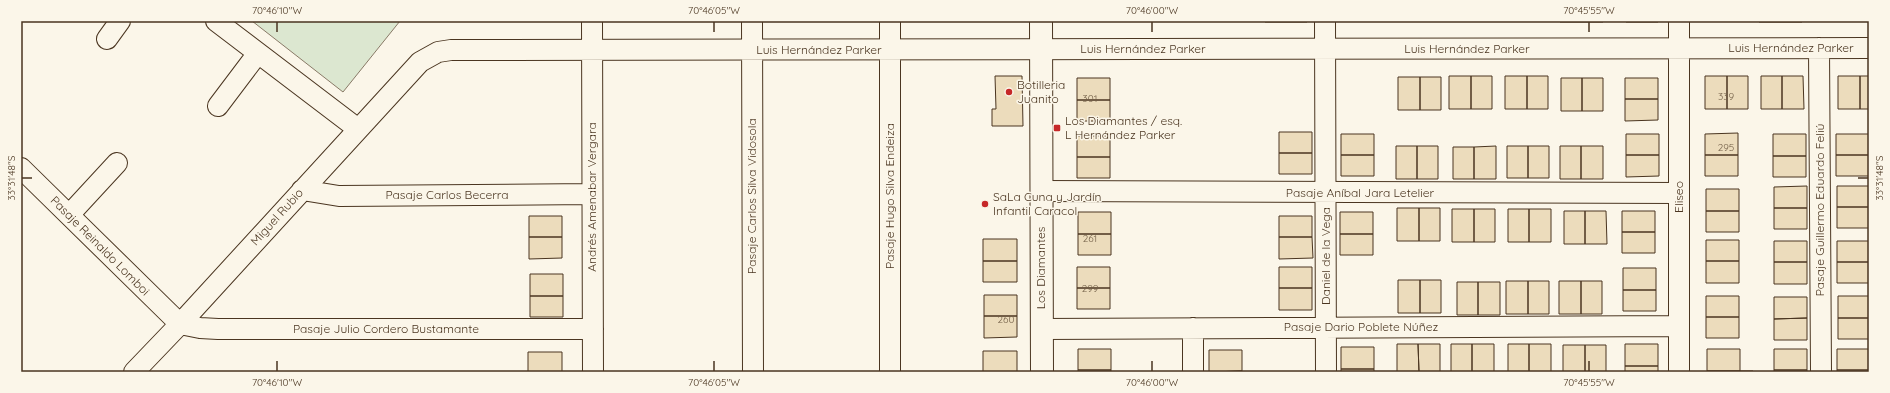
<svg xmlns="http://www.w3.org/2000/svg" width="1890" height="393" font-family="Quicksand,sans-serif">
<rect width="100%" height="100%" fill="#fbf6e9"/>
<!-- green -->
<path fill="#dce7d0" stroke="#887966" d="M252,21H400L343,92Z"/>
<!-- building -->
<path fill="#ecdcbc" stroke="#4a3520" d="M1265,21H1286V22H1265Z
M1286,21H1307V22H1286Z
M1560,21H1582V22H1560Z
M1582,21H1603V22H1582Z
M1626,21H1658V22H1626Z
M1759,21H1780V22H1759Z
M1780,21H1802V22H1780Z
M995,76H1022L1023,126H992V109H996Z
M1449,76H1471V109H1449Z
M1471,76H1492V109H1471Z
M1505,76H1527V109H1505Z
M1527,76H1548V109H1527Z
M1705,76H1727V109H1705Z
M1727,76H1748V109H1727Z
M1761,76H1782V109H1761Z
M1782,76H1803L1804,109H1782Z
M1838,76H1860V109H1838Z
M1860,76H1869V109H1860Z
M1398,77H1420V110H1398Z
M1420,77H1441V110H1420Z
M1077,78H1110V100H1077Z
M1561,78H1582V111H1561Z
M1582,78H1603V111H1582Z
M1625,78H1658V99H1625Z
M1625,99H1658V120L1625,121Z
M1077,100H1110V121H1077Z
M1279,132H1312V153H1279Z
M1738,133V155H1705V134Z
M1341,134H1374V155H1341Z
M1626,134H1659V155H1626Z
M1773,134H1806V156H1773Z
M1836,134H1869V155H1836Z
M1077,136H1110V157H1077Z
M1396,146H1417V179H1396Z
M1417,146H1438V179H1417Z
M1496,146V179H1474V147Z
M1507,146H1528V178H1507Z
M1528,146H1549V178H1528Z
M1560,146H1581V179H1560Z
M1581,146H1603V179H1581Z
M1453,147H1474V179H1453Z
M1279,153H1312V174H1279Z
M1341,155H1374V176H1341Z
M1626,155H1659V176L1626,177Z
M1705,155H1738V176H1705Z
M1836,155H1869V176H1836Z
M1773,156H1806V177H1773Z
M1077,157H1110V178H1077Z
M1807,186V208H1774V187Z
M1837,186H1869V207H1837Z
M1706,189H1739V211H1706Z
M1837,207H1869V228H1837Z
M1397,208H1419V241H1397Z
M1419,208H1440V241H1419Z
M1774,208H1807V229H1774Z
M1452,209H1474V242H1452Z
M1474,209H1495V242H1474Z
M1508,209H1529V242H1508Z
M1529,209H1551V242H1529Z
M1564,211H1585V244H1564Z
M1585,211H1606L1607,244H1585Z
M1622,211H1655V232H1622Z
M1706,211H1739V232H1706Z
M1078,212H1111V234H1078Z
M1340,212H1373V234H1340Z
M529,216H562V237H529Z
M1279,216H1312V237H1279Z
M1622,232H1655V253H1622Z
M1078,234H1111V255H1078Z
M1340,234H1373V255H1340Z
M529,237H562V258L529,259Z
M1279,237H1312L1313,258L1279,259Z
M983,239H1017V261H983Z
M1706,240H1739V261H1706Z
M1774,241H1807V262H1774Z
M1837,241H1869V262H1837Z
M983,261H1017V282H983Z
M1706,261H1739V283H1706Z
M1774,262H1807V284H1774Z
M1837,262H1869V283H1837Z
M1077,267H1110V288H1077Z
M1279,267H1312V288H1279Z
M1623,268H1656V290H1623Z
M530,274H563V296H530Z
M1398,280H1420V313H1398Z
M1420,280H1441V313H1420Z
M1506,281H1528V314H1506Z
M1528,281H1549V314H1528Z
M1559,281H1581V314H1559Z
M1581,281H1602V314H1581Z
M1457,282H1478V315H1457Z
M1478,282H1500V315H1478Z
M1077,288H1110V309H1077Z
M1279,288H1312V310H1279Z
M1623,290H1656V311H1623Z
M984,295H1017V316H984Z
M530,296H563V317H530Z
M1706,296H1739V317H1706Z
M1838,296H1869V318H1838Z
M1774,297H1807V318L1774,319Z
M984,316H1017V337L984,338Z
M1706,317H1739V338H1706Z
M1807,318V340H1774V319Z
M1838,318H1869V339H1838Z
M1397,344H1418L1419,372H1397Z
M1418,344H1440V372H1419Z
M1451,344H1472V372H1451Z
M1472,344H1494V372H1472Z
M1508,344H1529V372H1508Z
M1529,344H1551V372H1529Z
M1625,344H1658V366H1625Z
M1563,345H1585V372H1563Z
M1585,345H1606V372H1585Z
M1341,347H1374V369H1341Z
M1078,349H1111V370H1078Z
M1707,349H1740V371H1707Z
M1774,349H1807V370H1774Z
M1837,349H1869V370H1837Z
M1209,350H1242V371L1209,372Z
M983,351H1017V372H983Z
M528,352H562V372H528Z
M1625,366H1658V372H1625Z
M1341,369H1374V372H1341Z
M1078,370H1111V372H1078Z
M1774,370H1807V372H1774Z
M1837,370H1869V372H1837Z
M1242,371V372H1209Z
M1707,371H1753V372H1707Z"/>
<g fill="none" stroke-linecap="round" stroke-linejoin="round">
<defs>
<path id="street" d="M216,21L358,129
M592,21L593,372
M752,21L753,372
M890,21V372
M1325,21L1326,372
M1679,21V372
M107,39L120,21
M1819,48L1821,372
M218,106L258,53
M21,168L180,324L200,328L218,329H593
M302,190L339,196L592,194
M1041,191L1679,193
M69,215L117,163
M1193,328V372
M1042,329L1679,326
M134,372L180,324L420,62L438,52L451,50L1869,48"/>
<path id="secondary" d="M1041,21L1042,372"/>
</defs>
<!-- street casing -->
<use href="#street" stroke="#4a3520" stroke-width="22"/>
<!-- secondary casing -->
<use href="#secondary" stroke="#4a3520" stroke-width="24"/>
<!-- street -->
<use href="#street" stroke="#fbf6e9" stroke-width="20"/>
<!-- secondary -->
<use href="#secondary" stroke="#fbf6e9" stroke-width="22"/>
</g>
<!-- ticks -->
<path fill="none" stroke="#4a3520" stroke-width="1.5" d="M277,22V32M714,22V32M1152,22V32M1589,22V32M22,178H32M1858,178H1868M277,361V371M714,361V371M1152,361V371M1589,361V371"/>
<!-- markers -->
<g fill="#c62828" stroke="#fbf6e9" stroke-width="1.5">
<circle cx="1009" cy="92" r="4"/>
<rect x="1053" y="124" width="8" height="8" rx="2"/>
<circle cx="985" cy="204" r="4"/>
</g>
<g text-anchor="middle" stroke-width="3" stroke-linejoin="round" paint-order="stroke">
<!-- number labels -->
<g font-size="10" fill="#725f47">
<text x="1726" y="100">339</text>
<text x="1090" y="102">301</text>
<text x="1726" y="151">295</text>
<text x="1090" y="242">261</text>
<text x="1090" y="292">299</text>
<text x="1006" y="323">260</text>
</g>
<!-- street labels -->
<g font-size="12" fill="#4a3520" stroke="#fbf6e9">
<text x="1791" y="52">Luis Hernández Parker</text>
<text x="1143" y="53">Luis Hernández Parker</text>
<text x="1467" y="53">Luis Hernández Parker</text>
<text x="819" y="54">Luis Hernández Parker</text>
<text x="1360" y="197">Pasaje Aníbal Jara Letelier</text>
<text x="447" y="199">Pasaje Carlos Becerra</text>
<text transform="translate(752 196) rotate(-90)" y="4">Pasaje Carlos Silva Vidosola</text>
<text transform="translate(890 196) rotate(-90)" y="4">Pasaje Hugo Silva Endeiza</text>
<text transform="translate(592 197) rotate(-90)" y="4">Andrés Amenabar Vergara</text>
<text transform="translate(1679 197) rotate(-90)" y="4">Eliseo</text>
<text transform="translate(1820 210) rotate(-90)" y="4">Pasaje Guillermo Eduardo Feliú</text>
<text transform="translate(277 217) rotate(-48)" y="4">Miguel Rubio</text>
<text transform="translate(100 246) rotate(45)" y="4">Pasaje Reinaldo Lomboi</text>
<text transform="translate(1326 256) rotate(-90)" y="4">Daniel de la Vega</text>
<text transform="translate(1041 268) rotate(-90)" y="4">Los Diamantes</text>
<text x="1361" y="331">Pasaje Dario Poblete Núñez</text>
<text x="386" y="333">Pasaje Julio Cordero Bustamante</text>
</g>
<!-- poi labels -->
<g font-size="12" fill="#4a3520" stroke="#fbf6e9" text-anchor="start">
<text x="1017" y="89">Botilleria<tspan x="1017" dy="14">Juanito</tspan></text>
<text x="1065" y="125">Los Diamantes / esq.<tspan x="1065" dy="14">L Hernández Parker</tspan></text>
<text x="993" y="201">SaLa Cuna y Jardín<tspan x="993" dy="14">Infantil Caracol</tspan></text>
</g>
</g>
<!-- border -->
<rect width="1890" height="393" fill="none" stroke="#fbf6e9" stroke-width="44"/>
<rect x="22" y="22" width="1846" height="349" fill="none" stroke="#4a3520" stroke-width="1.5"/>
<g font-size="10" text-anchor="middle" fill="#4a3520">
<text x="277" y="14">70°46'10"W</text>
<text x="714" y="14">70°46'05"W</text>
<text x="1152" y="14">70°46'00"W</text>
<text x="1589" y="14">70°45'55"W</text>
<text transform="translate(11 178) rotate(-90)" y="4">33°31'48"S</text>
<text transform="translate(1879 178) rotate(-90)" y="4">33°31'48"S</text>
<text x="277" y="386">70°46'10"W</text>
<text x="714" y="386">70°46'05"W</text>
<text x="1152" y="386">70°46'00"W</text>
<text x="1589" y="386">70°45'55"W</text>
</g>
</svg>
